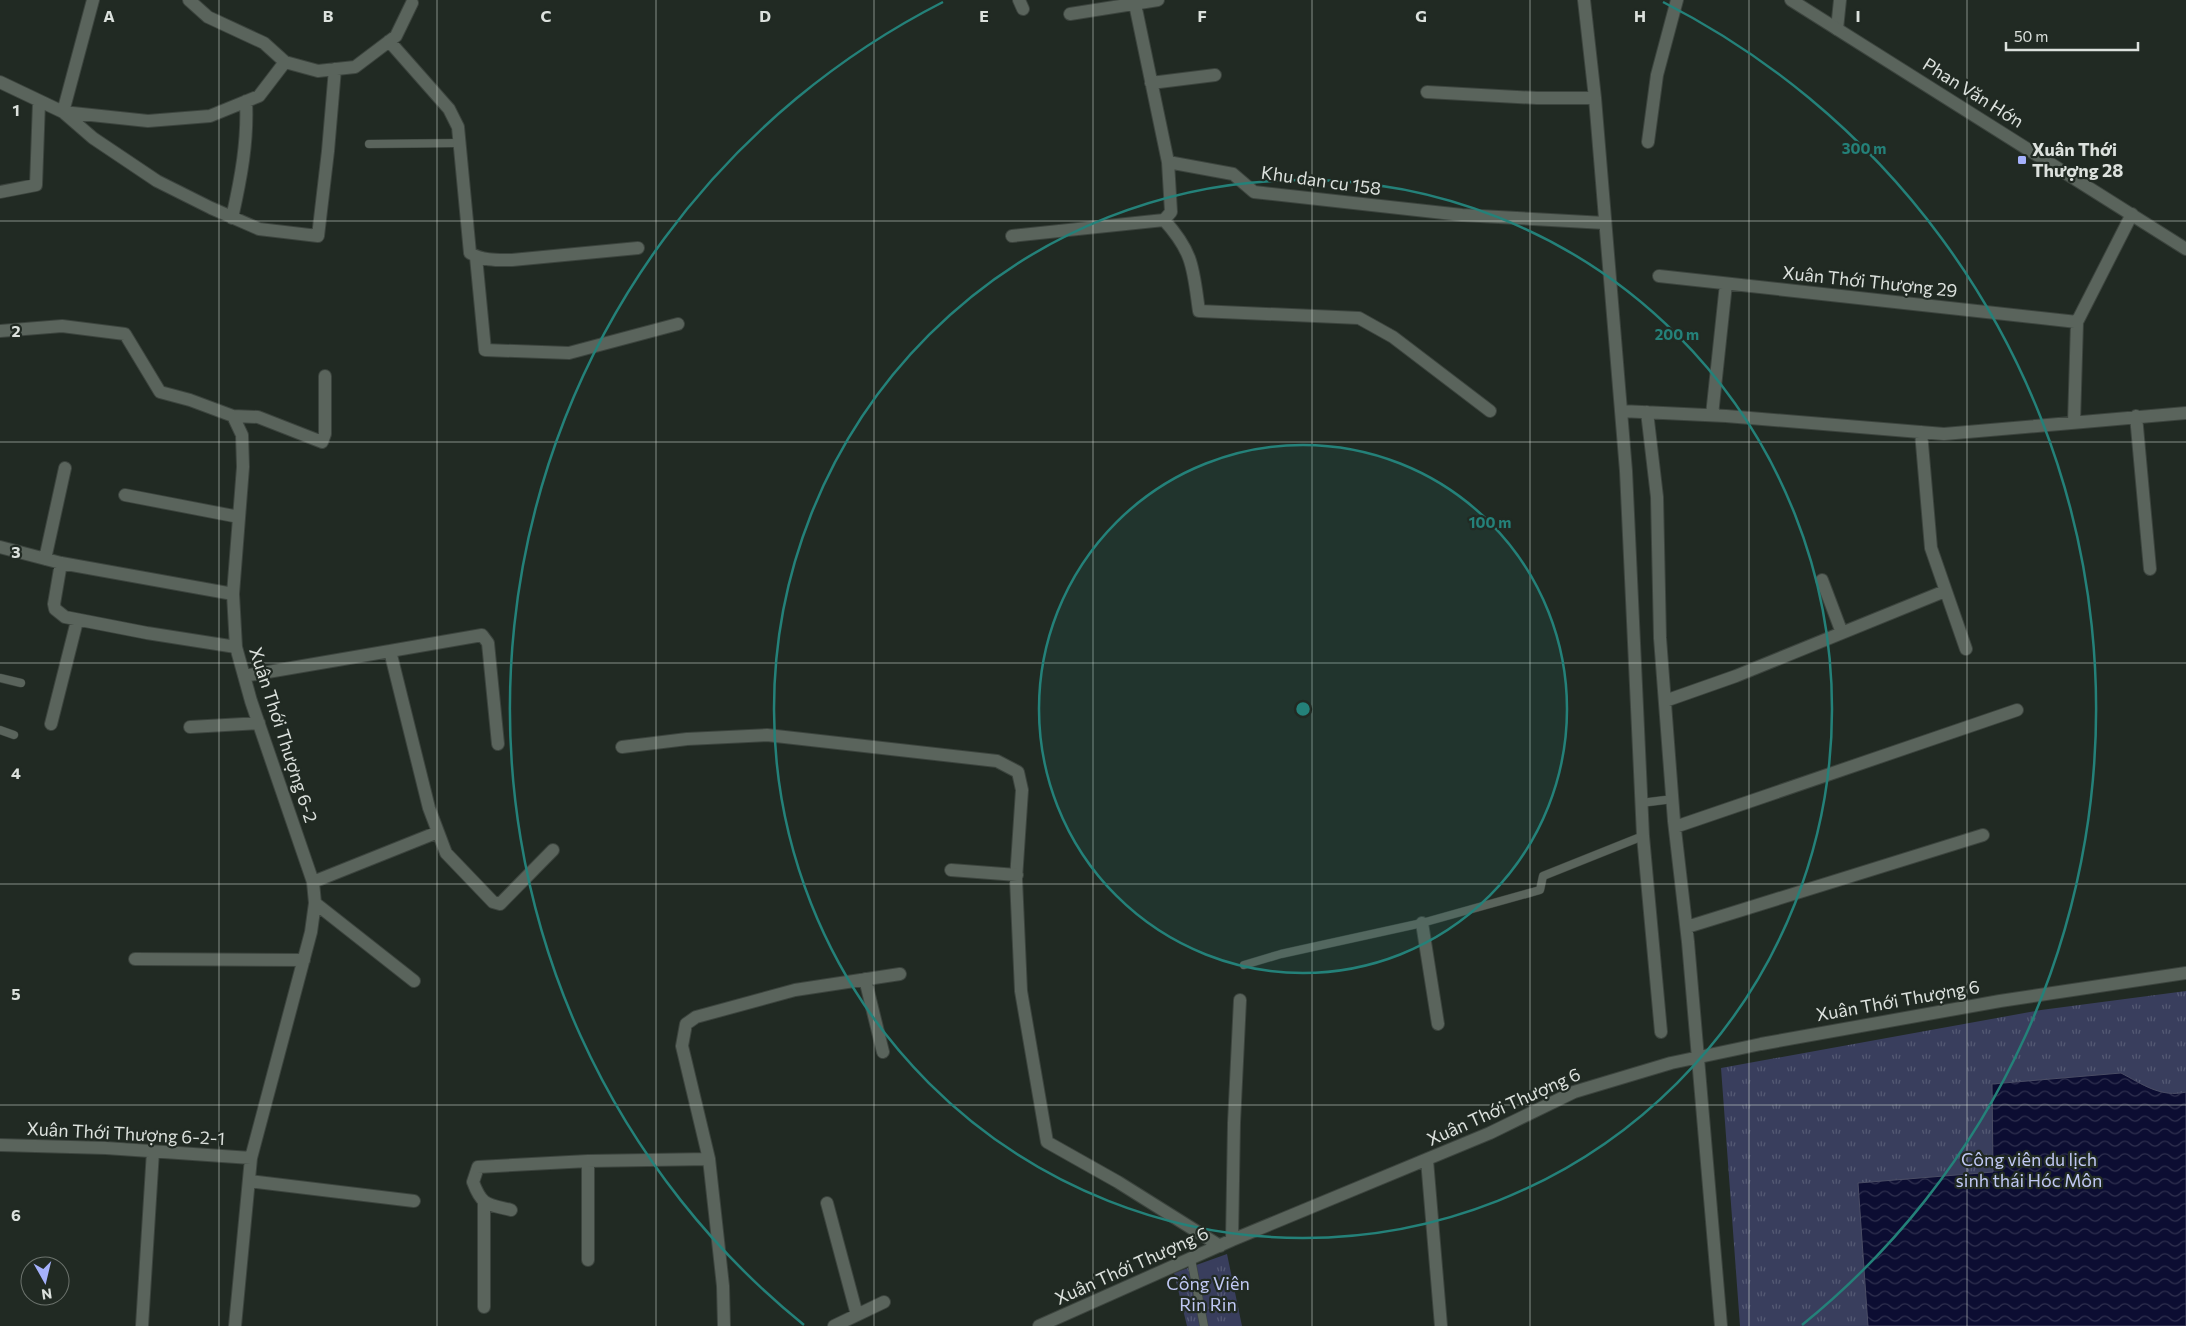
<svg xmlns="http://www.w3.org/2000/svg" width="2186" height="1326" font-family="Commissioner,sans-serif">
<defs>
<pattern id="park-tufts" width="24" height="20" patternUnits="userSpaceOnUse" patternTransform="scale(1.25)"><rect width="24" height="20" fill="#393e5d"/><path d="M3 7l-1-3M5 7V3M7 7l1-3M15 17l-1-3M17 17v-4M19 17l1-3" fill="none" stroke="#555a74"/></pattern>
<pattern id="water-waves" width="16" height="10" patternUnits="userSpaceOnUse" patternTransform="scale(1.25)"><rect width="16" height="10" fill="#0c0d32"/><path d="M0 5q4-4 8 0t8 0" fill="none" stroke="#2f304f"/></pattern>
</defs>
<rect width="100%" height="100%" fill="#212a23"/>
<!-- park -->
<path fill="url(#park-tufts)" d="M2186,991V1326H1740L1721,1068L2041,1010Z
M1227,1254L1242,1326H1187L1174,1273Z"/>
<!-- water -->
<path fill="url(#water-waves)" stroke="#4a4d65" d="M2121,1073C2142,1084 2161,1098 2186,1092V1326H1868L1858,1183L1993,1172L1992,1084Z"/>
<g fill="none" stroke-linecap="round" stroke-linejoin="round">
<defs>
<path id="lane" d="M369,144L460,143
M0,678L21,683
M0,730L14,735
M1641,803L1673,799
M1244,965L1281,954L1422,923L1540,890L1543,876L1643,836
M1191,1259L1204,1326"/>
<path id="street" d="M93,0L63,112L93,138L157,181L211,208L259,229L318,236L328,151L335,69
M189,0L208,17L264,43L285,62
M1019,0L1023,9
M1584,0L1595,98L1626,471L1643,836L1661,1032
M1135,4L1168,162L1233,174L1254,192L1462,215L1605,223
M1070,14L1158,0
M1837,29L1840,0
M389,41L449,109L458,127L470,253C483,261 498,260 512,260L638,248
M0,82L63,112L148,121L210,116L259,96L285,62L318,71L355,67L396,36L412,3
M1151,83L1215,75
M1427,92L1537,98H1595
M1648,142L1657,75L1677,0
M0,192L36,185L39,102
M232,218C241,178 248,141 246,101
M1164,220C1194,253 1193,269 1199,311L1359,318L1393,337L1490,411
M1012,236L1164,220L1171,212L1168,162
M476,257L485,350L569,353L678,324
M1659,276L2077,322
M0,331L62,326L125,334L160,392L190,400L233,416L242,435L243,467L233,594L236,647L251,701L313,882L315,903L311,932L251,1158L235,1326
M1621,411L1726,416L1944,434L2186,413
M1647,412L1657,497L1660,638L1674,821L1688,942L1721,1326
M1712,415L1726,284
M233,416L258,417L322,442L325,434V376
M2136,416L2150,569
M2074,423L2077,322L2132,214
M1921,432L1931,548L1966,649
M125,495L239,517
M0,547L61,563L233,594
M45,559L65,468
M61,563L54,604L55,609L65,617L147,633L236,647
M1822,580L1842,633
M390,651L482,635L488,643L498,744
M244,676L390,651L429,808L446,853L493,902L500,904L553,850
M1665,701L1736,676L1945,591
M51,724L77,621
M190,727L259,723
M622,747L687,739L767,735L997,761L1018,772L1022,790L1016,879L1021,991L1047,1142L1118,1182L1220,1246
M1675,827L2017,710
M951,870L1017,875
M313,882L438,832
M315,903L414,981
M1422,923L1438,1024
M1687,927L1983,835
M135,959L304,960
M865,979L883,1052
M0,1145L106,1148L251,1158
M709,1159L682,1046L686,1024L696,1017L795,990L900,974
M1427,1160L1441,1326
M588,1161V1260
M249,1181L414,1201
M827,1203L857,1315
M511,1210C487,1204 482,1206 473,1182L478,1167L588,1161L709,1159L723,1286L724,1326
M1232,1240L1234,1123L1240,1000
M484,1307V1202
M142,1326L153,1151
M834,1326L884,1302
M1039,1326L1232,1240L1490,1133L1574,1092L1671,1063L1761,1044L2000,1001L2186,973"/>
<path id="secondary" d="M1791,0L2186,249"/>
</defs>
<!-- lane casing -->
<use href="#lane" stroke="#3c443e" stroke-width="9"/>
<!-- street casing -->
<use href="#street" stroke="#3c443e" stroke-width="14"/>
<!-- secondary casing -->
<use href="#secondary" stroke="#3c443e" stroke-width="14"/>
<!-- lane -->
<use href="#lane" stroke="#5a645c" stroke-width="8"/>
<!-- street -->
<use href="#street" stroke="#5a645c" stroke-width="12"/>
<!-- secondary -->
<use href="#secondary" stroke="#5a645c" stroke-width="12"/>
</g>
<!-- grid -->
<path fill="none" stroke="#dce1dd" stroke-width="1" stroke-opacity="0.55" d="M219,0V1326M437,0V1326M656,0V1326M874,0V1326M1093,0V1326M1312,0V1326M1530,0V1326M1749,0V1326M1967,0V1326M0,221H2186M0,442H2186M0,663H2186M0,884H2186M0,1105H2186"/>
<!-- distance rings -->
<circle cx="1303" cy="709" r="264" fill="#248179" fill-opacity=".12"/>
<g fill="none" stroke="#248179" stroke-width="2.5">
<circle cx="1303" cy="709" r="264"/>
<circle cx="1303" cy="709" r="529"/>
<path d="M804 1325A793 793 0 0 1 943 2M1663 2A793 793 0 0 1 1802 1325"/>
</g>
<!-- markers -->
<rect fill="#a5b1fc" stroke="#212a23" stroke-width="2" x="2017" y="155" width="10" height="10" rx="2.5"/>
<g text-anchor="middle" stroke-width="4.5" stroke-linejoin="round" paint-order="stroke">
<!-- street labels -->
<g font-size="18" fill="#dce1dd" stroke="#212a23">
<text transform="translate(1973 93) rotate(32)" y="6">Phan Văn Hớn</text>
<text transform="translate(1321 181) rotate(8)" y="6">Khu dan cu 158</text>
<text transform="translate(1870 282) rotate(6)" y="6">Xuân Thới Thượng 29</text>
<text transform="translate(283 735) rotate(72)" y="6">Xuân Thới Thượng 6-2</text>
<text transform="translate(1898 1001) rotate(-10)" y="6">Xuân Thới Thượng 6</text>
<text transform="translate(1504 1107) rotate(-24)" y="6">Xuân Thới Thượng 6</text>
<text transform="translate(126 1134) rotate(3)" y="6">Xuân Thới Thượng 6-2-1</text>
<text transform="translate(1132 1266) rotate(-24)" y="6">Xuân Thới Thượng 6</text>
</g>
<!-- poi labels -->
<g font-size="18" font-weight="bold" fill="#dce1dd" stroke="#212a23" text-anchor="start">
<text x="2032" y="156">Xuân Thới<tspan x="2032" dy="21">Thượng 28</tspan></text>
</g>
<!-- park labels -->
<g font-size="18" fill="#c0c8f3" stroke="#212a23">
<text x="2029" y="1166">Công viên du lịch<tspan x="2029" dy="21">sinh thái Hóc Môn</tspan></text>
<text x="1208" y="1290">Công Viên<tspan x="1208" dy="21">Rin Rin</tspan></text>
</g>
</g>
<g font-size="16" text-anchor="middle" font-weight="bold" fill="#dce1dd" stroke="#212a23" stroke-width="4.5" stroke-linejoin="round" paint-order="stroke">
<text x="109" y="22">A</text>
<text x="328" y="22">B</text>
<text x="546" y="22">C</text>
<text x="765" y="22">D</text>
<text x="984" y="22">E</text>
<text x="1202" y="22">F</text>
<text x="1421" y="22">G</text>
<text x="1640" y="22">H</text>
<text x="1858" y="22">I</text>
<text x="16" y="116">1</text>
<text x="16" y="337">2</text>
<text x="16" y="558">3</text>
<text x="16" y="779">4</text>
<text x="16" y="1000">5</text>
<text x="16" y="1221">6</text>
</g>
<circle cx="1303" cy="709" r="8" fill="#248179" stroke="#212a23" stroke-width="2.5"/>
<g font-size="15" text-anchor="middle" font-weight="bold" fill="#248179" stroke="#212a23" stroke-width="4.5" stroke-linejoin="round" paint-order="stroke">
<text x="1864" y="154">300 m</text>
<text x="1677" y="340">200 m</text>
<text x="1490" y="528">100 m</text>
</g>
<!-- north arrow -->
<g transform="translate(45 1281) rotate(172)"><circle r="24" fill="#212a23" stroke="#6c736d"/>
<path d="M0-4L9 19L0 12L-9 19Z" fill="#a5b1fc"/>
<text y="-8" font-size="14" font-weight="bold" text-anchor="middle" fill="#dce1dd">N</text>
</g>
<!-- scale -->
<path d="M2006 42v8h132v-8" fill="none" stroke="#dce1dd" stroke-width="2.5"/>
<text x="2014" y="42" font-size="15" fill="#dce1dd" stroke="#212a23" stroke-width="4" paint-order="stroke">50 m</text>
</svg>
